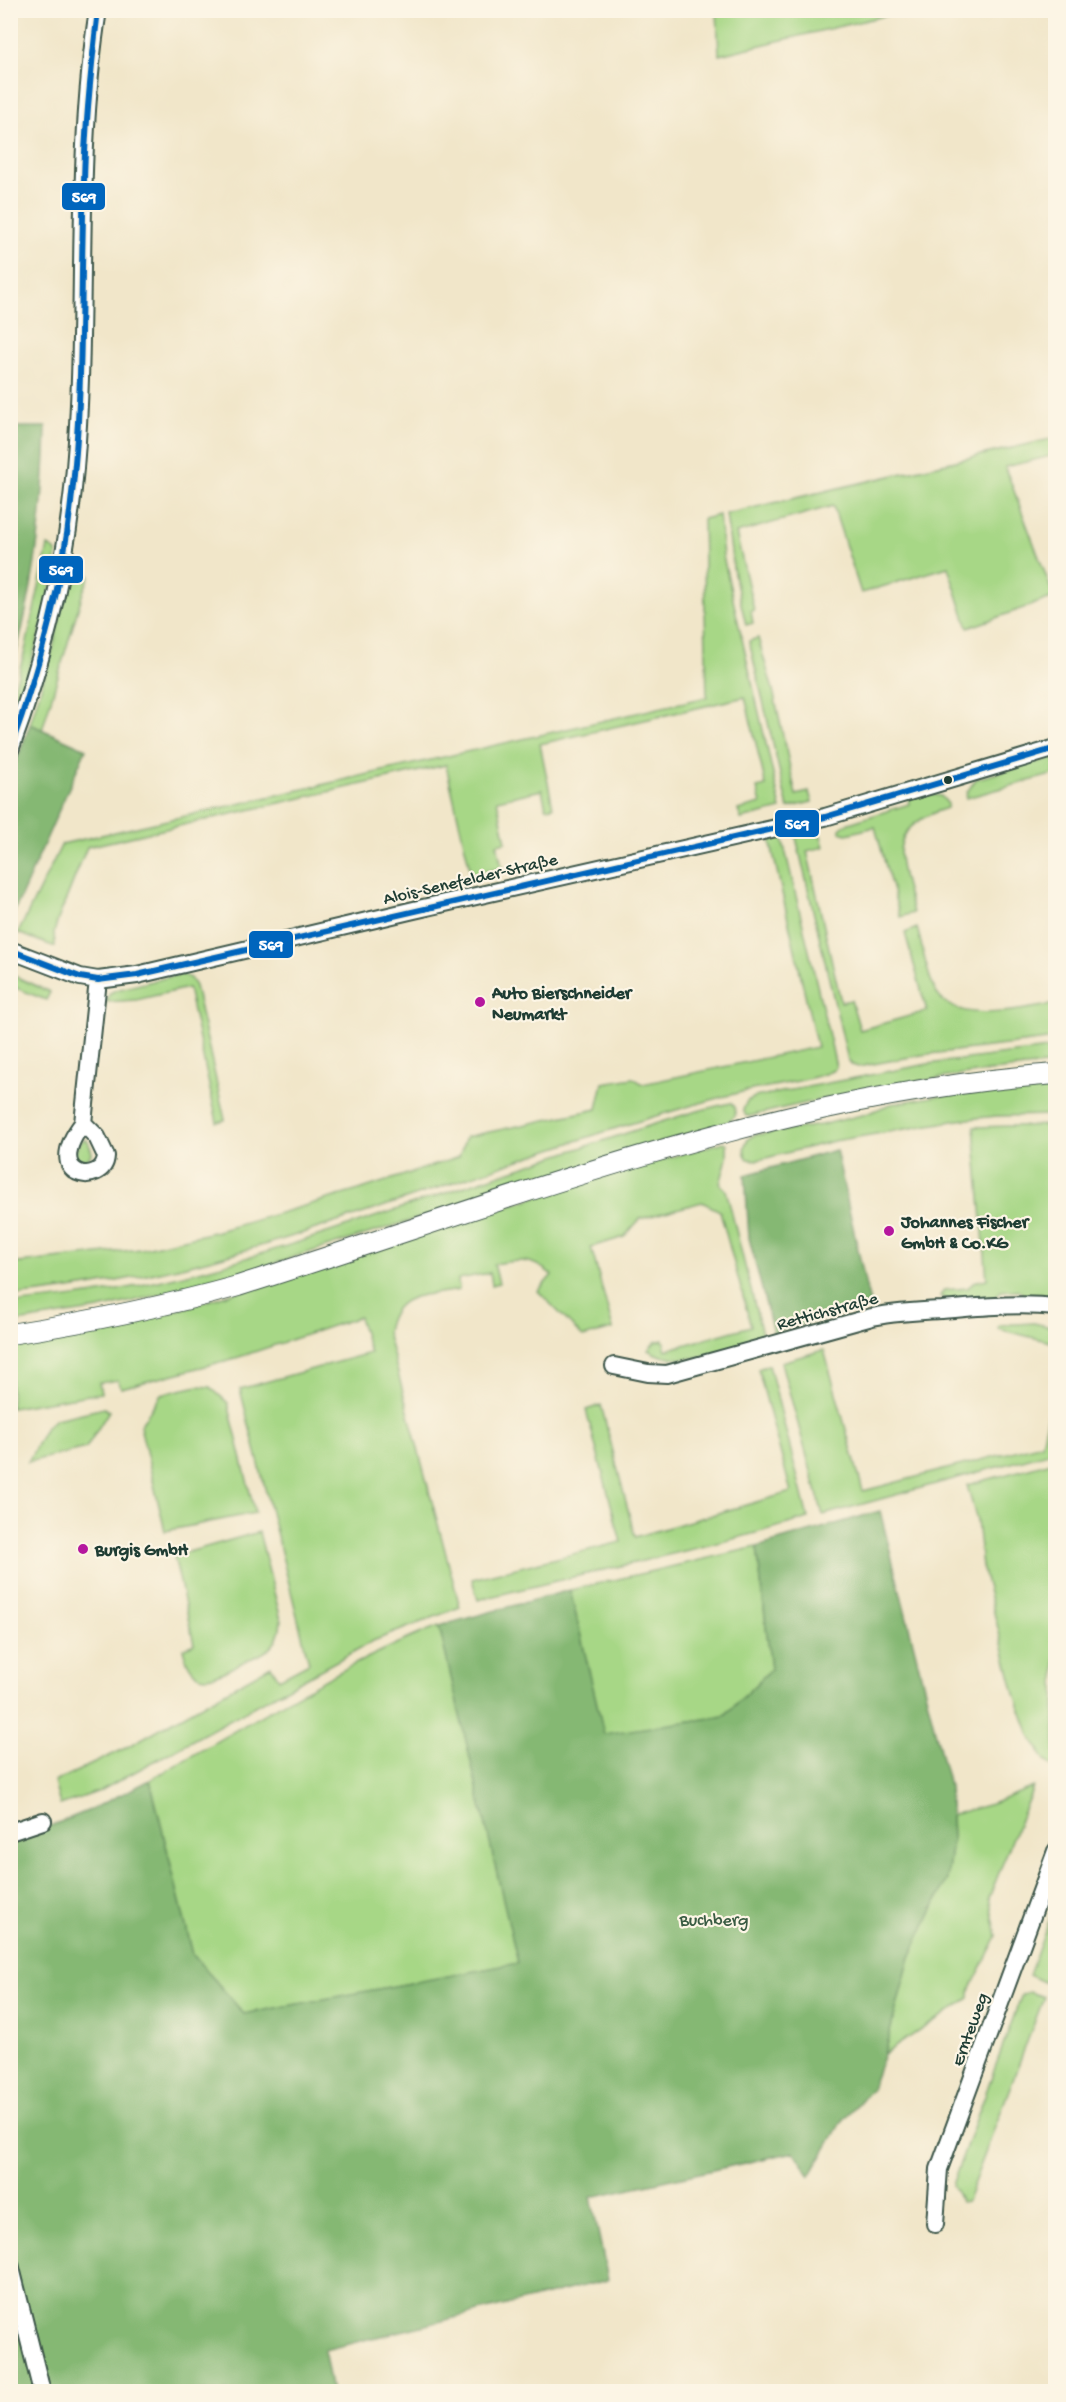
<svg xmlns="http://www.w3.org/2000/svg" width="1066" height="2402" font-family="'Gochi Hand',sans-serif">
<rect width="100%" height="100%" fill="#fcf5e5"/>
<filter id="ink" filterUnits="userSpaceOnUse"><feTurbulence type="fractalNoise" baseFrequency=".0167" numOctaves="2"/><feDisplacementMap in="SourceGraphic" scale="12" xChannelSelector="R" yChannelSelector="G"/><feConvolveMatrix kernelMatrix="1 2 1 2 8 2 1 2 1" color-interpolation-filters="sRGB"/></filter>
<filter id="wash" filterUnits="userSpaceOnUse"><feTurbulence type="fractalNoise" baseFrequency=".008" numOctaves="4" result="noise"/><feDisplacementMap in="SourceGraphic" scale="24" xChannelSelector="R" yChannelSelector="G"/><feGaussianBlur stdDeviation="1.35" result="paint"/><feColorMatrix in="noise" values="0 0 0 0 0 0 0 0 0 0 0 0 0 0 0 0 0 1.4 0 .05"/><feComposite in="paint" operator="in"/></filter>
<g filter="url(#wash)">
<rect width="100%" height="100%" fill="#f1e6c9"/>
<!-- green -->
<path fill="#a7d786" stroke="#638a5d" stroke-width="1.5" d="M717,11V10L905,11L719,55Z
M1055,438V455L1005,467L1054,597L968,628L948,567L861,593L833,506L736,533L754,610L751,611L753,623L746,625L734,574L726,514Z
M719,515L723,556L781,809L741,819L738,810L761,804L757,788L766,786L745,697L540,744L553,807L546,808L542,790L497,800L506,842L497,844L502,868L471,874L446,765L87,847L57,922L54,933L55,947L18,933L62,844L707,697L703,519Z
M48,546L55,550L57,554L45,616L11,728V698L25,651Z
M75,562L83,565L90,576L83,592L42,730L30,724L53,648L72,564Z
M758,638L773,690L796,795L809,792L812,802L788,808L749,641Z
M1055,757V774L966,798L967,792L976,779Z
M928,794L941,796L948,804L947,808C881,829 900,860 913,913L900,917L875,827L847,834L840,832V829L846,824L909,804L908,798Z
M795,833L821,836L824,847L807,851L841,1002L851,1000L860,1030L927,1011L905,933L917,928C923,948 926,973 936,992C955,1026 1024,1009 1055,1004V1039L921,1055L858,1067L852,1065L848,1060Z
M782,837L831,1044L836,1067L834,1070C815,1080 770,1086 746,1091C704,1101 662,1114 620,1127C418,1189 224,1277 11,1296V1264L141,1249L218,1231L359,1190L459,1157L466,1137L597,1109L603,1083L633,1078L643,1084L817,1047L770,840Z
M11,960L17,963L12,975L50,992L46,1000L11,986Z
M181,974L190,978L195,986L225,1120L217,1122L188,988L136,1000L106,1002L110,993L116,990Z
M1055,1048V1064C952,1074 851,1091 750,1116H746L743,1110L747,1101L755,1097L928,1064Z
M1055,1085V1115L997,1116L959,1120L834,1141L758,1160L748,1159C741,1151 745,1139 754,1135L821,1125L866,1114L891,1104L937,1096Z
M731,1103L735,1107C736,1115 734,1118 727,1122L217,1281L99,1309L11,1323L10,1304C51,1300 92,1296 132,1287C288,1254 435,1193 587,1146C635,1131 682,1113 731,1103Z
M1055,1125V1296L1051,1299L1026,1296L1018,1290L1001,1291L993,1299L948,1301L940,1296L944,1290L968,1288L973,1282L987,1279L974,1127Z
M85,1139L88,1141L92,1153L85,1163L77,1161L75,1151L81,1141Z
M724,1142L727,1144V1158L720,1184L726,1190L763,1338C727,1349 683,1371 648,1350L655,1342L663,1340L666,1350L751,1326L720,1211L702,1202L640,1219L624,1237L591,1247L613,1329L583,1337L538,1291L552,1275C531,1257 520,1260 494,1264L499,1283L492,1285L490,1273L458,1279L459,1290C424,1297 394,1290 387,1332L460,1607L373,1641L100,1791L60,1805L54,1782L120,1751L271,1666L279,1679L309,1663L240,1389L370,1353L359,1317L236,1358L121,1388L118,1380L99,1383L101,1393L11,1408V1344L123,1324L185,1308L580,1183Z
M1034,1323L1055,1328V1343L998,1329L999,1325Z
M824,1350L863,1491L1042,1444L1055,1385V1451L823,1515L781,1362Z
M769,1365L808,1518C699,1551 588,1572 478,1600L472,1579L621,1542L586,1410L601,1405L635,1537L791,1492L758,1369Z
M198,1386L210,1387L228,1403L255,1513L165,1531L140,1426L161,1394Z
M104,1408L109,1411L86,1448L28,1462L46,1427L56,1419Z
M1055,1461H1056L1055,1769L1044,1759L1030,1735L1015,1694L982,1566L977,1521L967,1485Z
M259,1532L281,1620C280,1628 280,1635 275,1642C268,1653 254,1657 243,1662C214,1677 194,1691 183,1649L194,1644L174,1556Z
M757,1547L771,1669L724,1716L604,1735L570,1590Z
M439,1626L519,1963L244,2014L193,1955L150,1780C245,1726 337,1666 439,1626Z
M1033,1787L989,1898L997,1936L969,1992V1998L884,2054L910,1957L947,1879L952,1839L951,1815L991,1804Z
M1055,1904V1971L1050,1985L1029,1975Z
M1029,1992L1044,1997L967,2201L961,2202L952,2185L1022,1994Z"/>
<!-- forest -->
<path fill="#85b873" stroke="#527a54" stroke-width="1.5" d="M11,427H46C44,509 35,592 11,670Z
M30,724L86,749L11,919V776Z
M836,1150L870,1304L773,1333L749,1238L745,1175Z
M880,1511L949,1786L952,1839L947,1879L910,1957L884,2054L871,2089L840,2124L810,2176L794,2152L591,2197L608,2280L324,2350L332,2392L11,2391L10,1842L90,1810L150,1780L193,1955L244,2014L518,1963L439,1626L570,1590L604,1734L724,1716L771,1669L757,1547Z"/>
</g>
<g filter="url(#ink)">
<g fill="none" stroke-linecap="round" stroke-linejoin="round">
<defs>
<path id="minor" d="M10,750C44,659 67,565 75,468C88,316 74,162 98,10
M10,950L80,977L98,980L137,975L414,910L825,817L1056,748
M83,1123L97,1137L106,1156C104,1187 40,1179 83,1123L98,980
M614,1366L648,1373L667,1374L872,1317C896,1312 919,1311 942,1310C980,1307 1018,1303 1056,1307
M10,1832L43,1821
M935,2224L939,2169L1056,1851
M10,2264L42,2392"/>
<path id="major" d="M10,1334C87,1322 163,1307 238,1286C506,1202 772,1094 1056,1074"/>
</defs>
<!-- minor casing -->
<use href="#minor" stroke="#3e564a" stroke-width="20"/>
<!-- major casing -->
<use href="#major" stroke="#3e564a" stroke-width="22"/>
<!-- minor -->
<use href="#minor" stroke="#fff" stroke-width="16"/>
<!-- major -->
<use href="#major" stroke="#fff" stroke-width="20"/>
<defs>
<path id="bus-1" d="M10,749C39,669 62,587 71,503C84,396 80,289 84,182C85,124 91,68 98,10
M10,950L80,977L98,980L137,975L825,817L1056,748"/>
</defs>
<!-- bus-1 casing -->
<use href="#bus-1" stroke="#fcf5e5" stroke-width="10"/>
<!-- bus-1 -->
<use href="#bus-1" stroke="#0065bd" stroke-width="6"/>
</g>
</g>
<!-- markers -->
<circle fill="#1f3d34" stroke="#fcf5e5" stroke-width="2" cx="948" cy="780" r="5"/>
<g fill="#b5179e" stroke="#fcf5e5" stroke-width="2">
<circle cx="480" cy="1002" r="6"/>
<circle cx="889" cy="1231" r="6"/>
<circle cx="83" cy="1549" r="6"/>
</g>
<g text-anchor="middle" stroke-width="4.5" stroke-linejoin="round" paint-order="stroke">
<!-- street labels -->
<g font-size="18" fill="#1f3d34" stroke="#fcf5e5">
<text transform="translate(470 878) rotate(-13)" y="6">Alois-Senefelder-Straße</text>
<text transform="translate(827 1310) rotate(-15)" y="6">Rettichstraße</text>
<text transform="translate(969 2029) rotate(-70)" y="6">Ernteweg</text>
</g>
<!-- poi labels -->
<g font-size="18" font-weight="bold" fill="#1f3d34" stroke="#fcf5e5" text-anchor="start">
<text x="492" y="998">Auto Bierschneider<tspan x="492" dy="21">Neumarkt</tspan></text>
<text x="901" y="1227">Johannes Fischer<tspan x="901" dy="21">GmbH &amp; Co.KG</tspan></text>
<text x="95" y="1555">Burgis GmbH</text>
</g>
<!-- park labels -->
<g font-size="18" fill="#3a5c44" stroke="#fcf5e5">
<text x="714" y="1925">Buchberg</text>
</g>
</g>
<g stroke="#fcf5e5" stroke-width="2">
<rect x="61" y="182" width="45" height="29" rx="6" fill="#0065bd"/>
<rect x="38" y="555" width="46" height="29" rx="6" fill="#0065bd"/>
<rect x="774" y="809" width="46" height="29" rx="6" fill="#0065bd"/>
<rect x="248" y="930" width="46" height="29" rx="6" fill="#0065bd"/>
</g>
<g font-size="16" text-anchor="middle" font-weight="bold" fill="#fff">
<text x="84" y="202">569</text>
<text x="61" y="575">569</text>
<text x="797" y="829">569</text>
<text x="271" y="950">569</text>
</g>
<!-- margin -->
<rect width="1066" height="2402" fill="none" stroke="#fcf5e5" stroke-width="36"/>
</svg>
